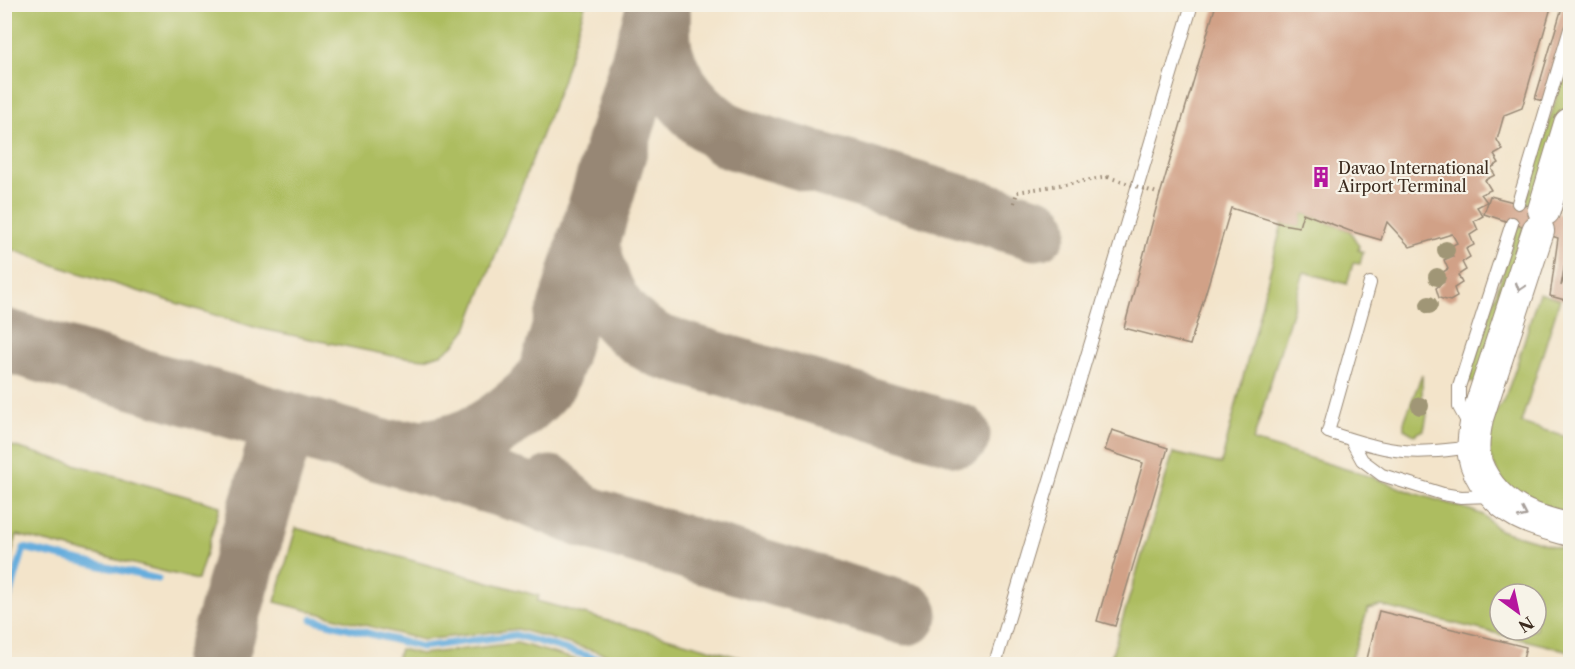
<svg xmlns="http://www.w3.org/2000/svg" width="1575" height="669" font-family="'Libre Caslon Text',serif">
<rect width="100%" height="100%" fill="#f7f3e8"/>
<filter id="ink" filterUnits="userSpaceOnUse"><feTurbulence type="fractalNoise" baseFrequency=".0167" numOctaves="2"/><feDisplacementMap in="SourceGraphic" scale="12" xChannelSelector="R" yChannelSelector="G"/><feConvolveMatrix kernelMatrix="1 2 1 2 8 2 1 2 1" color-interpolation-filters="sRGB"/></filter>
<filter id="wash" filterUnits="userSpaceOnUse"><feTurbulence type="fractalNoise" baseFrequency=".008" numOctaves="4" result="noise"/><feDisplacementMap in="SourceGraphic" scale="24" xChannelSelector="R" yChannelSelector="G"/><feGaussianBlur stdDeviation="1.35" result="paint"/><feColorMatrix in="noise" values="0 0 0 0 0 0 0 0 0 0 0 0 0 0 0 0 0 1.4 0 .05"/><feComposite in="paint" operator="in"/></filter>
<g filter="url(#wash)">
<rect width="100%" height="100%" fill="#f3e4ca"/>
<!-- green -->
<path fill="#adbd60" stroke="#74743f" stroke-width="1.5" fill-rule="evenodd" d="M4,5L5,4L585,5L562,82L467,329L456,343L443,353L425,359L393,356L257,328L60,267L5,247Z
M1570,51V95L1537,206L1525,203Z
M1303,213L1350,231L1359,246L1358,250L1363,252L1360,264L1353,263L1347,284L1304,272L1253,441L1372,477L1414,493L1470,510L1483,515L1499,530L1570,551V651L1381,606L1368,609L1350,664H1109L1173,453L1221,464L1282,224L1299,226ZM1500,594H1536V630H1500Z
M1518,225L1528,229L1478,384L1468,381Z
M1539,293L1560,299L1521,423L1570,438V513C1555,509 1535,507 1522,499C1496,481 1480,448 1492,418C1495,411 1501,406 1504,399C1519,365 1527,328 1539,293Z
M1422,374V398L1427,415L1424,430L1414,435L1404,429V422Z
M5,444L220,506L198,580L17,535L5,578Z
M296,528L539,596L537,601L763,664H639L518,629L423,640L275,602Z
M517,643L592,664H395L400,649L421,654Z"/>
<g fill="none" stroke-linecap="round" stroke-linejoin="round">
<!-- stream -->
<path stroke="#66addd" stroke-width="7" d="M4,615L24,548L158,579
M312,619L422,647L516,635L616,664"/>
<!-- taxiway -->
<path stroke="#978774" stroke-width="63" d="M659,6C660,21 658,38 662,53C672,90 699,117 730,137L1036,229
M588,241C598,292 612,321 659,346L959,435
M4,340L533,495L582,516
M399,451C444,453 476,442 511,414C523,405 536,394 545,382C550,374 552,364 555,356L659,4
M551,487L560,498L582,516L907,614
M215,664L285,422"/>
</g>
<g id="blocks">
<!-- building -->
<path fill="#d1a187" d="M1216,4H1552L1522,108L1504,115L1497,140L1503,150L1494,155L1499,163L1491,168L1495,175L1485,180L1491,190L1481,194L1487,202L1477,207L1483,216L1474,221L1478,230L1470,235L1474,245L1466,249L1470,257L1462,262L1466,270L1458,275L1462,283L1454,288L1457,297L1450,301L1439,298L1436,288L1444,282L1440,274L1448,269L1444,260L1453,256L1449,247L1457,243L1452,234L1410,247L1387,222L1381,240L1350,231L1303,213L1299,227L1282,224L1231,208L1190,345L1124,328L1157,205Z
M1563,4H1570V22L1547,102L1535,99Z
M1570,179V211L1567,222L1570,223V235L1561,286L1570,265V287L1565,300L1550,296L1558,238L1484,214L1490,196L1560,214Z
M1112,430L1168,448L1115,626L1097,621L1143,463L1105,450Z
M1379,611L1526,647L1522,664H1392L1367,659Z"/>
</g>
</g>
<g filter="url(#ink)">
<use href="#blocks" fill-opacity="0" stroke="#978774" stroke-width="1.5"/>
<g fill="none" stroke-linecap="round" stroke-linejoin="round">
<defs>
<path id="lane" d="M1518,203L1570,29
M1370,283L1328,432C1350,439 1372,447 1395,450C1420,454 1448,450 1473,447
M1470,427L1459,407V387L1512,223
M1351,440L1362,460L1382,475L1443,494L1461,497L1493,496
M995,664L1192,4"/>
<path id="secondary" d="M1544,210L1570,124
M1538,231L1477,418C1475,430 1472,443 1474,455C1478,478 1498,501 1518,512C1534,521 1553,525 1570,530"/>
</defs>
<!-- lane casing -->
<use href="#lane" stroke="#978774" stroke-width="14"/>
<!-- secondary casing -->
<use href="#secondary" stroke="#978774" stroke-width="34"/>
<!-- path -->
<path stroke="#978774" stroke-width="4" stroke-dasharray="1.5 4.5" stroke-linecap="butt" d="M1014,203L1017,192L1108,177"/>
<!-- lane -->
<use href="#lane" stroke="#fff" stroke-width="12"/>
<!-- secondary -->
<use href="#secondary" stroke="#fff" stroke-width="32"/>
<!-- path-bridge -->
<path stroke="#978774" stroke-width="4" stroke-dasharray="1.5 4.5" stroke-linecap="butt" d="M1108,177L1160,194"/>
</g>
<!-- trees -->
<g fill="#a09676">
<circle cx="1446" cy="250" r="9"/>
<circle cx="1437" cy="277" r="9"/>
<circle cx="1429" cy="305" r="9"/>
<circle cx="1420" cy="406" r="9"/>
</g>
<!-- one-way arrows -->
<defs><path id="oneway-chevron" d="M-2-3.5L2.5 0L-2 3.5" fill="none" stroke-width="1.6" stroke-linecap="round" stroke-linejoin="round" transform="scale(1.5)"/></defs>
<g stroke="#a79f9a">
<use href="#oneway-chevron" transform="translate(1520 287) rotate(108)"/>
<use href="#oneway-chevron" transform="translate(1523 514) rotate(25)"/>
</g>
</g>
<!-- icons -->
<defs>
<symbol id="building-bare" viewBox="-9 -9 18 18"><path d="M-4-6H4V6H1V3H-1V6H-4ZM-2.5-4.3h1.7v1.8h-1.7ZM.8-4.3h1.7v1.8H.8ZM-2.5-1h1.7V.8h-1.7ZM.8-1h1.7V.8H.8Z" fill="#b5179e" stroke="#f7f3e8" stroke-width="2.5" paint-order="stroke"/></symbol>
</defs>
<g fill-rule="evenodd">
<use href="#building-bare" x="1306" y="162" width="30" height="30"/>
</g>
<g text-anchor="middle" stroke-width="4.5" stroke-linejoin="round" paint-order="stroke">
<!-- poi labels -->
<g font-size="16" fill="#3b2a1e" stroke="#f7f3e8" text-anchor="start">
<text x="1338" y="174">Davao International<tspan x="1338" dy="18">Airport Terminal</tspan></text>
</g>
</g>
<!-- margin -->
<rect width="1575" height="669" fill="none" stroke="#f7f3e8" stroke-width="24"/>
<!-- north arrow -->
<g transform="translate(1518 612) rotate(147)"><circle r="28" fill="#f7f3e8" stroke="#aca397" stroke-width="1.5"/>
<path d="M0-4.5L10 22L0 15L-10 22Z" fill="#b5179e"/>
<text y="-9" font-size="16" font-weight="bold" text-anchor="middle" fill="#3b2a1e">N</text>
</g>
</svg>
